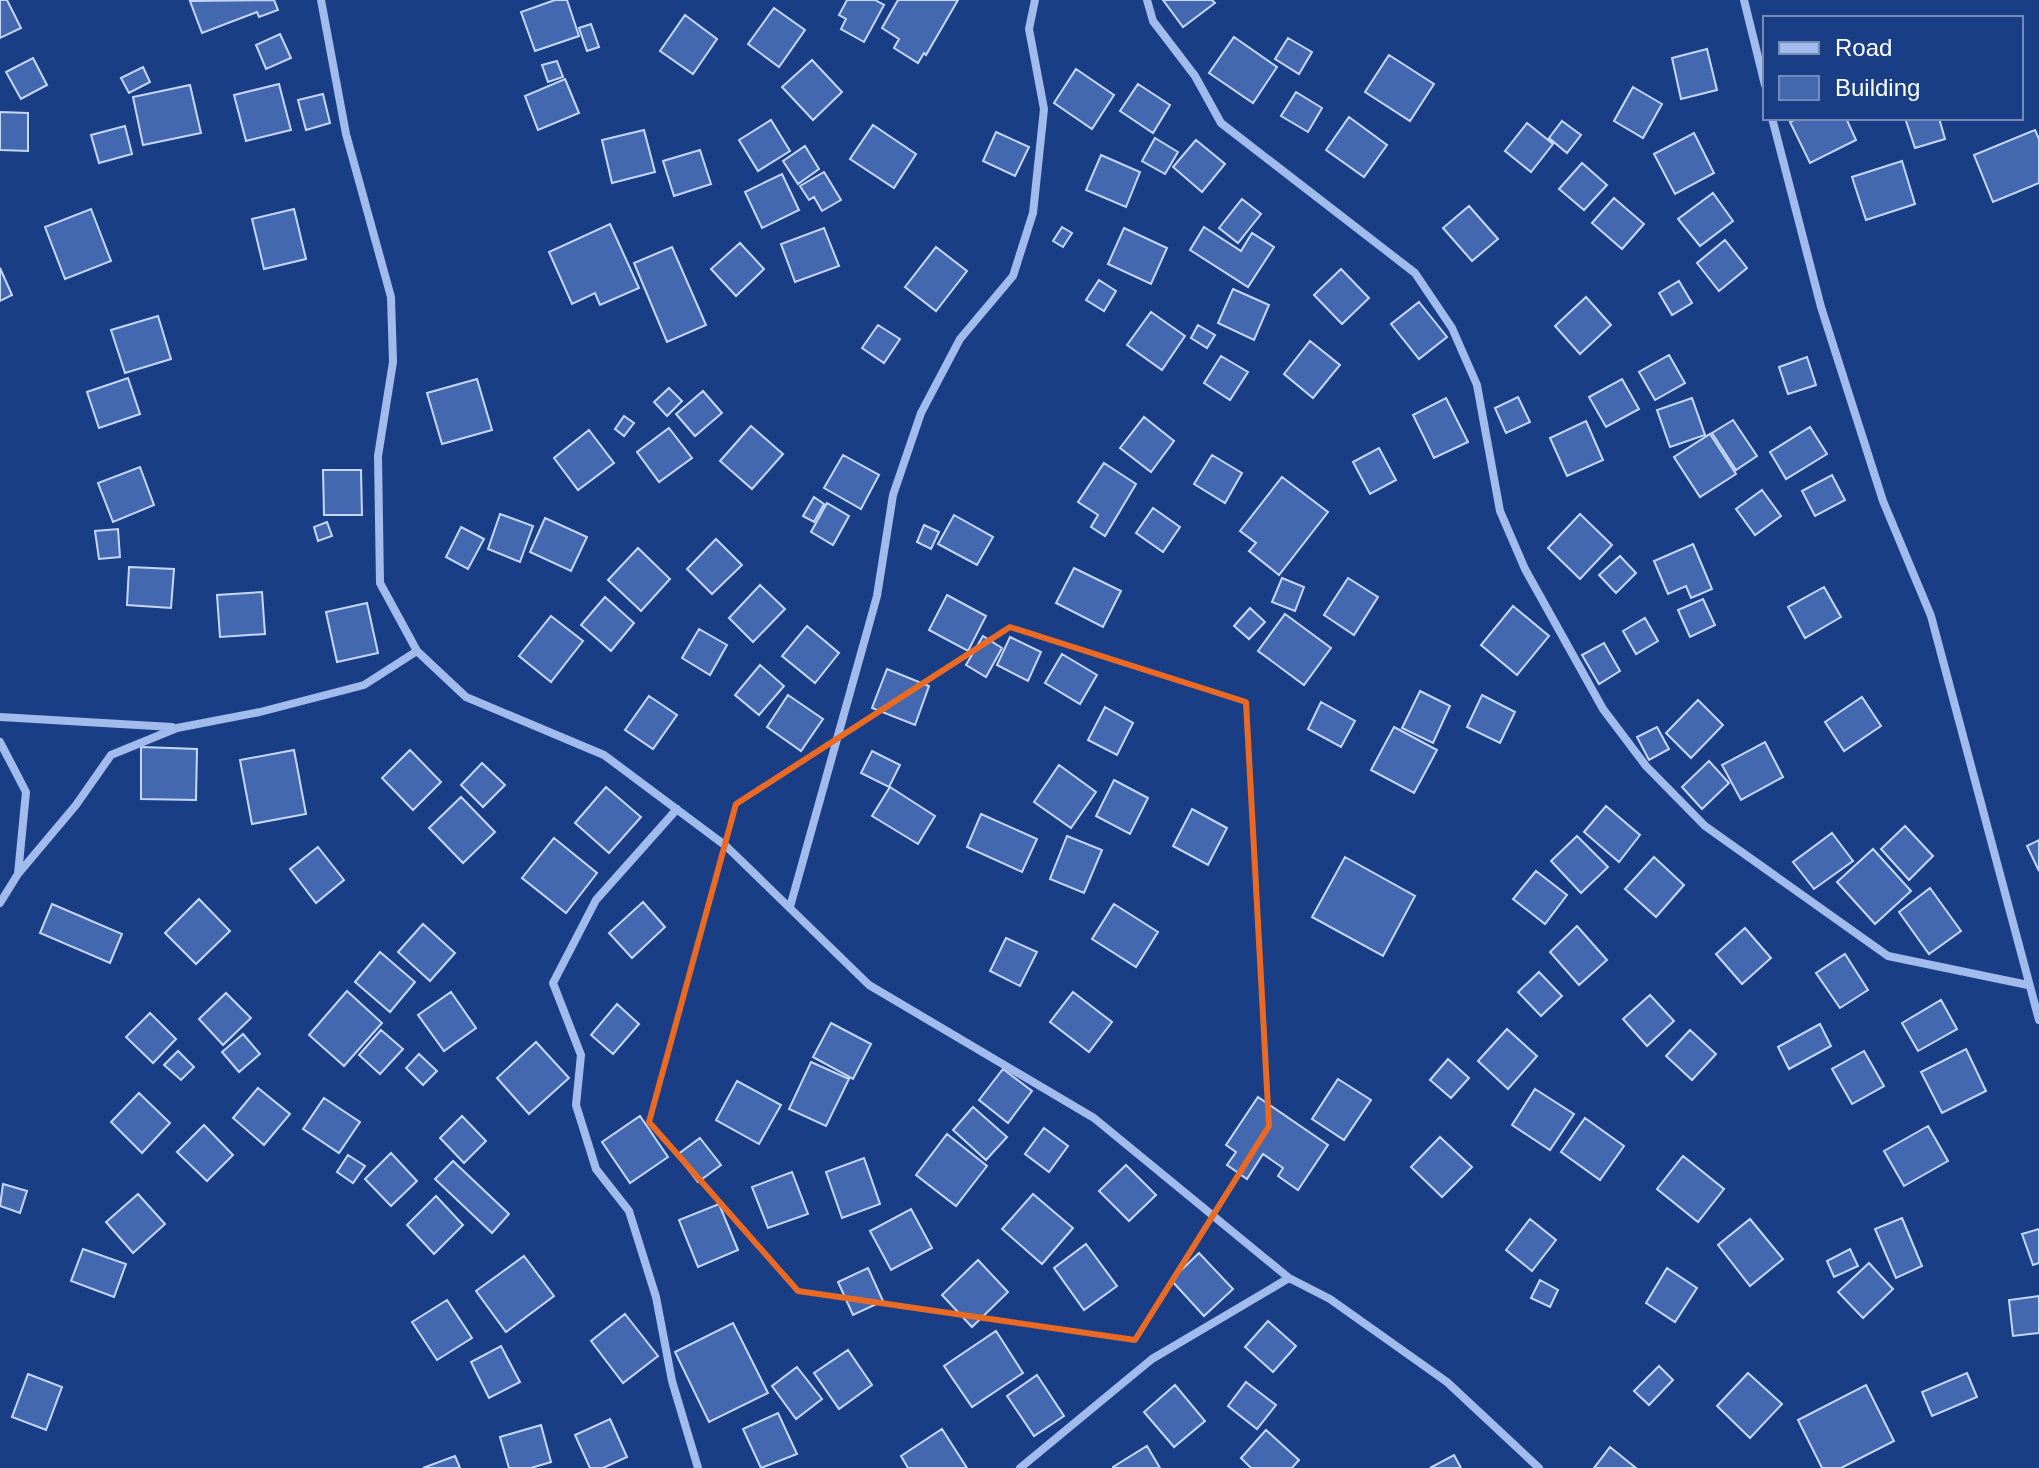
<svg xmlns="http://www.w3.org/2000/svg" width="2039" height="1468" font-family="Helvetica,sans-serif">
<rect width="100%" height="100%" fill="#1a3e86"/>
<!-- building -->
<path fill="#4368af" stroke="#c6d8f9" stroke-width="2" d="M0,0H7L21,28L0,38Z
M274,0L278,10L259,17L257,12L202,33L190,1Z
M555,0H567L579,36L535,51L521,12Z
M847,0H875L884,5L864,42L841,29L846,19L839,15Z
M898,0H958L926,55L924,53L918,63L894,48L899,39L882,28Z
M1163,0H1212L1215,3L1183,27Z
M774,8L805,30L779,67L748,44Z
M685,15L717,39L693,74L660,51Z
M591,24L599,47L587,51L579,28Z
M280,34L291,58L266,69L256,45Z
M1234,37L1277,67L1253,103L1209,73Z
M1288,38L1312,52L1299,74L1275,59Z
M1707,49L1717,90L1681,99L1672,58Z
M1389,55L1434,84L1410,121L1365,92Z
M33,58L47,85L21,99L6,72Z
M812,60L842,92L813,120L782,87Z
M557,61L563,77L548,82L542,65Z
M143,67L150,82L129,93L121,78Z
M1076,69L1114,95L1092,129L1054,103Z
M565,79L579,113L538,130L525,96Z
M279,84L291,130L246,141L234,95Z
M1138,84L1170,105L1153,133L1120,111Z
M190,85L201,133L143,145L133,97Z
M1633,87L1662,104L1643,138L1614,121Z
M1296,92L1322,108L1308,132L1281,116Z
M323,94L330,123L306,130L298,100Z
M0,112L28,113V151L0,150Z
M1349,117L1387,145L1364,177L1326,150Z
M1798,118H1846L1856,140L1810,163L1790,122Z
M1905,118H1939L1945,139L1915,148Z
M771,120L790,151L758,171L739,140Z
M1562,121L1581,135L1567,153L1549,138Z
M1527,123L1553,144L1531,172L1505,151Z
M873,125L916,154L894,188L850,159Z
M125,126L132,154L99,163L91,135Z
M644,130L655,172L612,183L602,140Z
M2035,130L2039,139V183L1993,202L1974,155Z
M996,132L1029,147L1015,176L983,161Z
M1694,133L1714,173L1675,194L1654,154Z
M1155,138L1178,152L1165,174L1142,161Z
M1196,140L1225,164L1202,192L1173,167Z
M805,146L819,169L798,184L783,161Z
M700,150L711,184L674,196L663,161Z
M1101,155L1140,172L1126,207L1086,190Z
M1902,161L1915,204L1866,220L1852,177Z
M1582,163L1607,185L1584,210L1559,189Z
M824,172L841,200L822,211L814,197L809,200L800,186Z
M782,174L799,210L762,228L745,192Z
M1713,193L1733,221L1700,246L1678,219Z
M1614,198L1644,224L1622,249L1592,223Z
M1242,199L1261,214L1238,243L1219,228Z
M1469,206L1498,239L1472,261L1443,228Z
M91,209L111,261L65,279L45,227Z
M294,209L306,259L264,269L252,219Z
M610,224L639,288L600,305L595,293L572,304L549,252Z
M1062,227L1072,233L1063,247L1053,241Z
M1204,227L1241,251L1252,233L1274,247L1248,287L1190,250Z
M824,228L839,266L795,282L781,244Z
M1124,228L1167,248L1151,284L1108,264Z
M1725,240L1747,268L1719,291L1697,263Z
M740,243L764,269L736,296L711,269Z
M672,247L706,325L667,342L634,263Z
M936,247L967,271L936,311L905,287Z
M0,268L12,295L0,301Z
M1341,269L1369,298L1342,324L1314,295Z
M1099,280L1116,291L1104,311L1086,300Z
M1679,281L1692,303L1672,315L1659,293Z
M1233,289L1269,305L1254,340L1218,323Z
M1586,297L1611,325L1580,354L1555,326Z
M1419,302L1447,337L1419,359L1391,324Z
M1151,312L1185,336L1162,370L1127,345Z
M158,316L171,359L125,373L111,330Z
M878,325L900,339L884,363L862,348Z
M1198,325L1215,335L1207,348L1191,338Z
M1310,341L1340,365L1313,398L1284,374Z
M1669,355L1685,383L1655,400L1639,372Z
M1221,356L1248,372L1230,400L1204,383Z
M1807,357L1816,385L1788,394L1779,367Z
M128,378L140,414L99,428L87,392Z
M477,379L492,430L442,444L427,393Z
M1622,379L1639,409L1606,427L1589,397Z
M669,388L682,401L667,416L654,402Z
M703,391L722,413L695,436L676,414Z
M1518,397L1530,422L1506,433L1495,408Z
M1446,398L1468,442L1434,458L1413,415Z
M1692,398L1705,435L1670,447L1657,410Z
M624,416L634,423L624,436L615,429Z
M1144,417L1174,441L1151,472L1120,448Z
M1733,420L1757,456L1736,470L1712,433Z
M1586,421L1603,460L1567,476L1550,438Z
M751,426L783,454L752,489L720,461Z
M1810,427L1827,454L1786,479L1770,452Z
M669,428L692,458L659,482L637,452Z
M589,430L614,463L578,490L554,458Z
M1710,434L1736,474L1700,497L1674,457Z
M1379,448L1396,480L1370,494L1353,462Z
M843,455L879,475L861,509L824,488Z
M1212,455L1242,473L1225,503L1194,484Z
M1104,463L1136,484L1105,536L1091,527L1098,515L1078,502Z
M140,467L154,505L113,522L98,483Z
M323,470H361L362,515H324Z
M1832,475L1845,500L1815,516L1802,491Z
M1282,477L1328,512L1279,575L1249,551L1256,543L1240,531Z
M1762,490L1781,516L1755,535L1736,509Z
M814,497L824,504L814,522L803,516Z
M827,503L849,516L833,545L811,532Z
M1153,508L1180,527L1163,552L1136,533Z
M500,514L533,526L520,562L488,549Z
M1580,514L1612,545L1580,579L1548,548Z
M954,515L993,537L977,565L938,544Z
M545,518L587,537L571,571L530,552Z
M327,522L332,536L318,541L314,527Z
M924,525L939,532L931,549L917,542Z
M461,527L484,539L468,569L446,557Z
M118,529L120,557L99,559L95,531Z
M716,539L742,565L712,594L687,569Z
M1693,544L1712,589L1691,598L1686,586L1668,594L1654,561Z
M638,548L670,579L641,611L608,580Z
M1620,556L1636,573L1616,593L1599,575Z
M129,567L174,569L171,608L127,605Z
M1074,568L1121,591L1103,627L1056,603Z
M1282,578L1304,587L1295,611L1272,602Z
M1348,578L1378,597L1354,635L1324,615Z
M760,585L785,609L753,642L729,618Z
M1824,587L1841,617L1805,638L1788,607Z
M262,592L265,634L220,637L217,595Z
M947,595L986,616L968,651L929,630Z
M605,597L634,623L611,651L581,625Z
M1703,599L1715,625L1690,637L1678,610Z
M367,603L378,653L337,662L326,612Z
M1513,606L1549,636L1517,675L1481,645Z
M1250,608L1265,622L1249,639L1234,626Z
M1285,614L1331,648L1304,685L1258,651Z
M551,616L583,641L551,682L519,656Z
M1645,618L1658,641L1636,654L1623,631Z
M807,626L839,653L815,683L782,656Z
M699,629L727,645L710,675L682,658Z
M983,636L1002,648L986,677L966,665Z
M1010,637L1041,652L1028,681L997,665Z
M1604,643L1620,671L1599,684L1582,655Z
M1062,654L1097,675L1080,704L1045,683Z
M760,665L784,686L759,715L735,695Z
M887,669L929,686L915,725L872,708Z
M1420,691L1450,706L1433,743L1402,728Z
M788,695L823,719L801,751L767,727Z
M1482,695L1515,712L1500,743L1467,727Z
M649,696L677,715L653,749L625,730Z
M1862,697L1881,726L1844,751L1825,722Z
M1698,700L1723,725L1691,758L1666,733Z
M1321,702L1355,721L1341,747L1308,729Z
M1105,707L1133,723L1117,755L1088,740Z
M1394,727L1437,750L1414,793L1371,770Z
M1657,727L1669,749L1649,760L1637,737Z
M1765,742L1783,777L1741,800L1722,765Z
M141,747L197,749L196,800L141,799Z
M294,750L306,814L252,824L240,760Z
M410,750L441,782L413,810L382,778Z
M872,751L900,765L889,787L861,773Z
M1709,761L1729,783L1702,809L1682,787Z
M482,763L505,785L483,807L461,785Z
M1059,765L1096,792L1071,828L1034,802Z
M1114,780L1148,798L1130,834L1096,816Z
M606,787L641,817L609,853L575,823Z
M890,787L935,816L918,844L872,816Z
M461,797L495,832L463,863L429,828Z
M1606,806L1640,835L1619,862L1584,832Z
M1192,809L1227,828L1208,865L1173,846Z
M981,814L1037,839L1022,872L967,847Z
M1905,826L1933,856L1909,880L1881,849Z
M1832,833L1853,861L1814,889L1793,862Z
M1067,836L1102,850L1084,893L1050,879Z
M1577,836L1608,867L1581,893L1551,861Z
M554,838L597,873L566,913L522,878Z
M2039,840V871L2027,846Z
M318,847L344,880L316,903L290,869Z
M1873,849L1911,891L1875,924L1837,882Z
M1345,857L1415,896L1383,956L1312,917Z
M1654,857L1684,885L1656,917L1625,889Z
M1536,871L1567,895L1545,924L1513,899Z
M1930,888L1961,931L1929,954L1899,912Z
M199,899L230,931L196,964L165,933Z
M643,902L665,927L632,958L609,933Z
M52,904L122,934L110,963L40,933Z
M1114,904L1158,932L1136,967L1092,939Z
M423,924L455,953L430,981L398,952Z
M1577,926L1607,960L1579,985L1550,952Z
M1745,928L1771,958L1742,984L1716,954Z
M1006,938L1037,952L1020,986L990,971Z
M380,952L415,982L390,1012L355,982Z
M1845,954L1868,990L1840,1008L1816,973Z
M1539,972L1562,996L1541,1016L1518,992Z
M347,991L382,1023L344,1066L309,1035Z
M451,992L476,1028L444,1051L418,1015Z
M1073,992L1112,1022L1089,1052L1050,1022Z
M226,993L251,1018L223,1045L199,1019Z
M1650,995L1674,1021L1647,1046L1623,1019Z
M1941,1000L1957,1029L1918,1051L1902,1023Z
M617,1004L639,1024L613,1054L591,1035Z
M150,1013L176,1039L153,1063L126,1037Z
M831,1023L871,1044L853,1079L813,1057Z
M1820,1024L1831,1046L1789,1069L1778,1047Z
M1507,1029L1537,1056L1508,1089L1478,1061Z
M381,1030L403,1049L380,1074L359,1055Z
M1690,1030L1716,1054L1692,1080L1666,1056Z
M243,1034L260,1054L239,1072L222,1052Z
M536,1042L569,1078L529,1114L497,1078Z
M1966,1049L1986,1091L1942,1113L1921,1072Z
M178,1051L194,1067L181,1080L164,1065Z
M1864,1051L1884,1086L1852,1104L1832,1069Z
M419,1054L437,1071L423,1085L406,1068Z
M1448,1059L1469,1078L1451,1098L1430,1080Z
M811,1062L849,1079L826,1126L789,1109Z
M1003,1069L1032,1091L1008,1123L979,1100Z
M1338,1079L1371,1100L1344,1140L1312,1119Z
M737,1081L781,1105L759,1144L716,1120Z
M258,1088L290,1114L264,1145L233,1118Z
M1535,1089L1574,1114L1550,1150L1512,1125Z
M139,1093L170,1123L142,1153L111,1122Z
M1258,1097L1328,1145L1298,1190L1278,1176L1283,1168L1263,1154L1247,1179L1227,1165L1236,1152L1226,1145Z
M324,1098L360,1122L339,1153L303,1129Z
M973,1107L1007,1137L986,1160L953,1130Z
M462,1116L486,1141L464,1163L440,1138Z
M640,1116L668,1157L630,1183L602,1142Z
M1585,1118L1624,1146L1600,1180L1561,1152Z
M204,1125L233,1155L207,1181L177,1152Z
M1928,1126L1948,1161L1904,1186L1884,1151Z
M1044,1128L1068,1146L1049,1172L1025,1154Z
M947,1134L987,1166L956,1206L916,1175Z
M1440,1137L1472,1167L1442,1197L1411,1167Z
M700,1138L721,1165L698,1182L677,1155Z
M391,1153L417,1181L391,1206L365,1179Z
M348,1155L365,1166L353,1183L337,1172Z
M1683,1156L1724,1189L1698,1222L1657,1189Z
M864,1158L880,1204L842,1218L826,1172Z
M453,1161L509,1214L492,1233L435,1179Z
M1126,1165L1156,1195L1129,1221L1099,1191Z
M792,1172L808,1214L768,1228L752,1187Z
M3,1184L27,1191L20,1213L0,1206Z
M138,1194L165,1224L133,1253L106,1222Z
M1033,1194L1073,1228L1042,1264L1002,1229Z
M436,1196L463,1225L434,1254L407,1225Z
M719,1204L738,1250L698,1267L679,1220Z
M911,1209L932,1248L891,1270L870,1231Z
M1902,1218L1922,1266L1896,1278L1875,1229Z
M1530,1219L1556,1240L1532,1271L1506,1250Z
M1750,1219L1783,1259L1750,1286L1718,1245Z
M2039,1229V1263L2033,1265L2022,1234Z
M1086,1244L1117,1286L1084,1310L1054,1268Z
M83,1249L126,1264L114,1297L71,1281Z
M1850,1249L1858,1266L1834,1277L1827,1261Z
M1199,1253L1233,1289L1204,1316L1171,1280Z
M524,1256L554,1296L506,1332L476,1291Z
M978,1260L1008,1292L972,1327L942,1295Z
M1869,1263L1893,1289L1863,1318L1838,1292Z
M868,1268L883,1301L853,1315L838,1282Z
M1667,1268L1697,1288L1675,1322L1646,1303Z
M1540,1280L1558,1290L1550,1307L1531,1298Z
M2039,1296V1333L2013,1336L2009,1300Z
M447,1300L472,1338L437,1360L412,1322Z
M625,1314L658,1356L623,1383L591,1341Z
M1268,1321L1296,1346L1273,1372L1245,1347Z
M733,1323L768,1393L709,1422L675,1352Z
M996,1331L1023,1373L972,1407L944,1366Z
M501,1346L520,1382L489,1398L471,1362Z
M848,1350L872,1385L839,1409L814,1373Z
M1659,1366L1673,1380L1649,1405L1634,1391Z
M797,1367L822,1399L796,1419L772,1386Z
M1748,1373L1782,1404L1750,1438L1717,1406Z
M1967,1373L1977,1397L1932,1416L1922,1392Z
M28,1374L62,1387L46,1430L12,1417Z
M1037,1375L1064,1416L1034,1436L1007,1396Z
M1246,1382L1276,1405L1257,1429L1228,1406Z
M1175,1385L1205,1421L1174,1447L1144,1412Z
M1866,1385L1894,1441L1841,1468H1822L1798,1420Z
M778,1413L797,1454L761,1468L743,1429Z
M610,1419L627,1457L603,1468H590L575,1435Z
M541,1425L551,1462L531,1468H509L500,1437Z
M942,1429L967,1468H908L901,1456Z
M1266,1430L1299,1460L1292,1468H1251L1241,1458Z
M1147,1446L1160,1468H1113V1467Z
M1610,1447L1636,1468H1594Z
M1454,1455L1461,1468H1430Z
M455,1456L460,1468H423Z"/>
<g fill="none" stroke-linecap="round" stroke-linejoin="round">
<!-- minor -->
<path stroke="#a1bbec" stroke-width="8" d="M321,0L346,134L391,297L393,362L378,456L380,583L417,651L466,697L604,755L726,846L869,985L1094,1118L1289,1278
M1147,0L1153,21L1195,76L1221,123L1415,273L1452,328L1477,385L1500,511L1525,569L1603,709L1646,766L1705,826L1888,956L2028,985
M1744,0L1765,85
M1772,118L1821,307L1883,501L1931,616L2039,1020
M0,717L172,727
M0,742L26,792L18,874L0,903
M677,809L596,900L553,983L581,1055L576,1105L596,1169L629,1211L656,1297L672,1381L698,1468
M18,874L76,805L111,755L177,728L260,712L364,685L417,651
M790,907L877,596L893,495L921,413L960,339L1013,276L1033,213L1044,109L1029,29L1035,0
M1020,1468L1152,1359L1289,1278L1330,1299L1447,1382L1539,1468"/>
</g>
<!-- marked area -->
<path fill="none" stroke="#ea6a24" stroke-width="6" stroke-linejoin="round" d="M1010,627L1246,702L1269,1126L1135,1340L798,1291L649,1122L736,804Z"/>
<!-- legend -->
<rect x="1763" y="16" width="260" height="104" fill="#1a3e86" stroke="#768bb6" stroke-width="2"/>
<rect x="1779" y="42" width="40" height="12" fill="#a1bbec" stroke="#768bb6" stroke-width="2"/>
<text x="1835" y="56" font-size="24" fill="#ffffff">Road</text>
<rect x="1779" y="76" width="40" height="24" fill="#4368af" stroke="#768bb6" stroke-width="2"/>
<text x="1835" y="96" font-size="24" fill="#ffffff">Building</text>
</svg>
